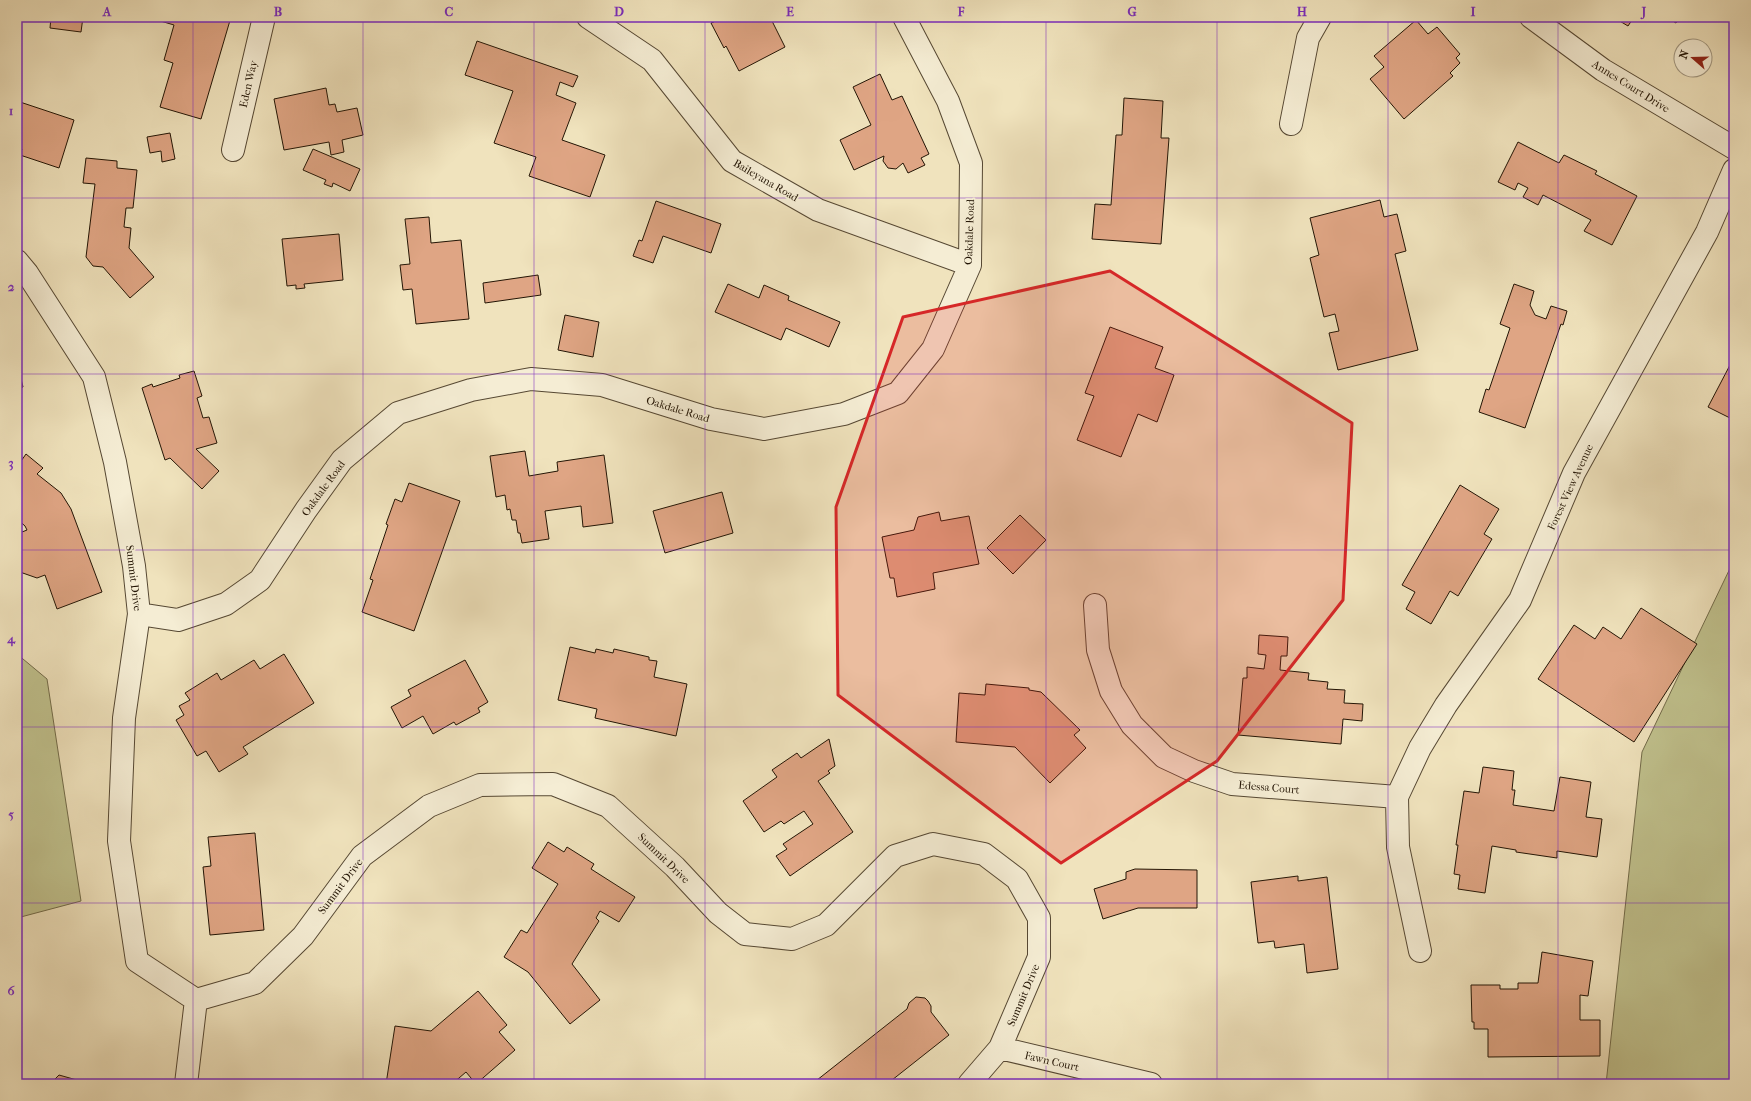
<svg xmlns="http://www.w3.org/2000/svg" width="1751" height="1101" font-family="'IM FELL French Canon',serif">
<rect width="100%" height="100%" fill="#f0e3bd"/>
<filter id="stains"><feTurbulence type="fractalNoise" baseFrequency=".005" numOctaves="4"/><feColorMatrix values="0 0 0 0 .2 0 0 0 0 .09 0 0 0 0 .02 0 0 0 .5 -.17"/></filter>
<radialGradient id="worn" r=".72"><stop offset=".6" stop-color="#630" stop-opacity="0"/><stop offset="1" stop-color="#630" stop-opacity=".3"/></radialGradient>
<!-- green -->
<path fill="#c0c18d" stroke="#726b49" d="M1734,560V1084H1606L1642,752Z
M17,654L47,679L81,901L17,918Z"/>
<!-- building -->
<path fill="#dfa584" stroke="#231505" d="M51,17H83L81,32L50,28Z
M147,17H231L201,119L160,107L173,63L164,60L174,25Z
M711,17H770L785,47L739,71L726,46L724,48L711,23L714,22Z
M1613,17H1634L1628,26Z
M1666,17H1680L1676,23Z
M1416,20L1428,34L1437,27L1460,54L1456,58L1460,63L1450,73L1453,76L1404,119L1370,79L1384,67L1374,56Z
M477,41L578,76L573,87L560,82L556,95L576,103L562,140L605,155L590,197L529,176L536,157L494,143L513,91L465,75Z
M880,74L892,100L902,96L929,154L921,158L925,165L908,173L903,163L896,169L888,168L883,161L884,156L854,170L840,140L871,125L853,87Z
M326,88L329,105L335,104L337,112L357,108L363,135L342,140L344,152L331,155L329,142L284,150L274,99Z
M1124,98L1163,101L1161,138H1169L1161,244L1092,239L1095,204L1111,205L1116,135H1122Z
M17,101L74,120L59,168L20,155L22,149L17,147Z
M170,133L175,159L162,162L161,151L150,153L147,137Z
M1518,142L1559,163L1564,155L1597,171L1595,174L1637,196L1612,245L1584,231L1591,220L1543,195L1538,205L1523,197L1528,188L1518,183L1515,190L1498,182Z
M313,149L360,169L350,191L333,183L332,187L324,184L326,180L303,170Z
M86,158L117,161V168L137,170L133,208H126L124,227L131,228L129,248L154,277L130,298L103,267L93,266L86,257L95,184L83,183Z
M1380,200L1384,217L1397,214L1406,251L1395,254L1418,350L1338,370L1329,333L1339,331L1335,314L1324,317L1310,258L1319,255L1310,218Z
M656,201L721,224L711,253L663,236L653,263L633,256L639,240L642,241Z
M429,217L431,243L461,240L469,319L416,324L412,289L403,290L400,265L410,264L405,219Z
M339,234L343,280L304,284L305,288L296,289V285L287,286L282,239Z
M538,275L541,295L485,303L483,283Z
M728,284L759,298L764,285L789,296L788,300L840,322L829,347L786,328L781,340L715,312Z
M1514,284L1534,291L1530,305L1535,315L1546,319L1551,306L1567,311L1563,325L1561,324L1525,428L1479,412L1486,389L1489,390L1510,328L1500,324Z
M565,315L599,322L593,357L558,350Z
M1110,327L1163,347L1155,368L1174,375L1157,422L1138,414L1121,457L1077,440L1094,396L1085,393Z
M17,363L23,387L17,389Z
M1730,365L1733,366L1734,365V420L1708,407Z
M194,371L202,396L197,398L203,418L209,417L217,443L196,449L219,471L202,489L170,458L165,460L142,388L152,384L153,387L180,378L179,375Z
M525,451L529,476L558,471L557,462L604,455L613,523L583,527L581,506L545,511L549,539L522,543L520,533H518L516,520H512L510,509L507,510L505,495L496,497L490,456Z
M26,454L43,468L37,474L61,493L71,509L102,592L57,609L45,575L37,578L17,571V534L27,530L25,526L17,519V463L19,464Z
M409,483L460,501L414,631L362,612L373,580L370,579L388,525L386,524L395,499L402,502Z
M1460,485L1499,509L1484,534L1492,539L1458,596L1450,591L1431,624L1406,609L1415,592L1402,585Z
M722,492L733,533L665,553L653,511Z
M939,512L941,521L969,516L979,564L933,573L935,589L897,597L894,578H890L882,537L914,530L918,517Z
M1020,515L1046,540L1013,574L987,548Z
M1641,608L1697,644L1634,742L1538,679L1574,625L1595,639L1603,627L1621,639Z
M1259,635L1288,637L1287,656H1281L1280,670L1309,673L1308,680L1328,682L1327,689L1345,690L1344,703L1363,704L1362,721L1343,719L1341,744L1238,735L1243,678H1247V667L1264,669L1266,655L1258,654Z
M570,647L595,653L596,649L613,653L614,649L649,657V660L657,661L654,677L687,684L676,736L595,718L597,709L558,700Z
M284,654L314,703L243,747L248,754L219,772L206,751L197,756L176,720L184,715L179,706L190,700L185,693L217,673L221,680L254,660L260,669Z
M465,660L488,702L478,708L480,712L456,725L454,722L433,734L423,716L402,728L391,707L411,696L408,690Z
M986,684L1029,688V690L1041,692L1080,730L1074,735L1086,748L1050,783L1015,747L956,742L959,693L985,695Z
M829,739L835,766L828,771L830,773L818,781L853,832L790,876L776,856L787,849L783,844L813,824L804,811L784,824L781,821L764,832L743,801L777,777L772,770L797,753L801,758Z
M1483,767L1514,771L1512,790H1515L1513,805L1554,811L1560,777L1591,782L1586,817L1602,819L1597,857L1557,851V858L1516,852V850L1492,846L1485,893L1458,889L1460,875L1454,874L1458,845H1456L1464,791L1479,793Z
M255,833L264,930L210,935L203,867L211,866L208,837Z
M548,842L564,852L567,847L594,864L591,869L635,897L619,922L600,911L596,918L599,921L572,964L600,1000L570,1024L528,972L504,957L521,930L527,933L558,884L532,868Z
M1135,869L1197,870V908H1138L1103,919L1094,889L1126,879V872Z
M1298,876V881L1327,877L1338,969L1307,973L1304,944L1275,948L1274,941L1258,943L1251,882Z
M1542,952L1593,961L1588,996L1580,995V1020H1600V1056L1488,1057V1029H1474V1022H1472L1471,985H1500V989H1518V983H1538Z
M478,991L507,1025L499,1032L515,1050L476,1084L466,1072L452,1084H386L395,1026L431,1031Z
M916,997L925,998L928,1001L931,1006V1012L949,1035L887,1084H812L907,1009L909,1003Z
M59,1075L91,1084H50Z"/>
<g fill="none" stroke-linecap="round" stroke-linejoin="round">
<defs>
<path id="street" d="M588,17L652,60L732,161L818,210L970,265
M1531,17L1603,70L1734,148
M1291,124L1308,38L1320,17
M233,150L264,17
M17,261L27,273L94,377L115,462L134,566L139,614L124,718L119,841L137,961L196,1000L255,983L303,936L362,856L429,806L480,785L553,784L608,806L675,867L718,913L745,934L792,939L826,925L895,856L933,844L984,854L1017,879L1039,918V957L1000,1048L969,1084
M1095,605L1098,650L1111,691L1132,725L1164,757L1194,771L1232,784L1397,797L1398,847L1420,951
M139,614L178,620L226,604L260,580L306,510L342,460L398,413L471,390L531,379L602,385L711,419L764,429L844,414L898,393L933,349L970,265L971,163L948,101L904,17
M1397,797L1420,748L1446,705L1520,600L1574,473L1707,232L1734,170
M1000,1048L1151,1084
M186,1084L196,1000"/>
</defs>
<!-- street casing -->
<use href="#street" stroke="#564833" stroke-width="24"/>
<!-- street -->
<use href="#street" stroke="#f5edd4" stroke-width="22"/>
</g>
<!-- marked area -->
<path fill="#d62828" fill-opacity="0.2" stroke="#d62828" stroke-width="3" stroke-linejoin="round" d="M1110,271L1352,423L1343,600L1217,761L1061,863L838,695L836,507L903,317Z"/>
<!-- grid -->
<path fill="none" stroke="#7b2cbf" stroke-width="1" stroke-opacity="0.55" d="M193,17V1084M363,17V1084M534,17V1084M705,17V1084M876,17V1084M1046,17V1084M1217,17V1084M1388,17V1084M1558,17V1084M17,198H1734M17,374H1734M17,550H1734M17,727H1734M17,903H1734"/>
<g text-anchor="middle" stroke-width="3.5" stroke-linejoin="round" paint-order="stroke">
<!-- street labels -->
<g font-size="11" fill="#231505" stroke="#f5edd4">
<text transform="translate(248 84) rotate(-77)" y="4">Eden Way</text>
<text transform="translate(1631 86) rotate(32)" y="4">Annes Court Drive</text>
<text transform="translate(766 180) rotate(30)" y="4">Baileyana Road</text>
<text transform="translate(969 232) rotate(-88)" y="4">Oakdale Road</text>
<text transform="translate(678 409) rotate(17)" y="4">Oakdale Road</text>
<text transform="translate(1570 487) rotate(-65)" y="4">Forest View Avenue</text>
<text transform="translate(323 488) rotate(-54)" y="4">Oakdale Road</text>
<text transform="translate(134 578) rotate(83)" y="4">Summit Drive</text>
<text transform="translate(1269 787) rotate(5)" y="4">Edessa Court</text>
<text transform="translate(664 858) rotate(44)" y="4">Summit Drive</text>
<text transform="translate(340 886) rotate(-53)" y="4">Summit Drive</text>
<text transform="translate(1023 995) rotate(-67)" y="4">Summit Drive</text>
<text transform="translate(1052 1061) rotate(13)" y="4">Fawn Court</text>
</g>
</g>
<!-- margin -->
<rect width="1751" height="1101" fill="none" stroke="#f0e3bd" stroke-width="44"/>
<!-- north arrow -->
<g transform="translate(1693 58) rotate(290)"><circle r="19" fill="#f5edd4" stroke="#a19781"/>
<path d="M0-3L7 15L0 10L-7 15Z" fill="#8f2418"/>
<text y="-6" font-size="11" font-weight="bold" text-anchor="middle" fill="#231505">N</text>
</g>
<rect x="22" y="22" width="1707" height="1057" fill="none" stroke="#7b2cbf" stroke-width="1.5"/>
<g font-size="13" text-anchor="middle" font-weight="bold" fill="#7b2cbf">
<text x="107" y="16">A</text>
<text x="278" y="16">B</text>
<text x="449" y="16">C</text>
<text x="619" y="16">D</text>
<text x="790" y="16">E</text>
<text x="961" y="16">F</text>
<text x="1132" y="16">G</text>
<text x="1302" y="16">H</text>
<text x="1473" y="16">I</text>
<text x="1644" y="16">J</text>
<text x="11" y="115">1</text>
<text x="11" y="291">2</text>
<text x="11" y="467">3</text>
<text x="11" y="643">4</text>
<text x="11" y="819">5</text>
<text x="11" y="995">6</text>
</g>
<rect width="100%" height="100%" filter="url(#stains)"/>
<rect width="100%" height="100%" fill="url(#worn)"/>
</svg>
